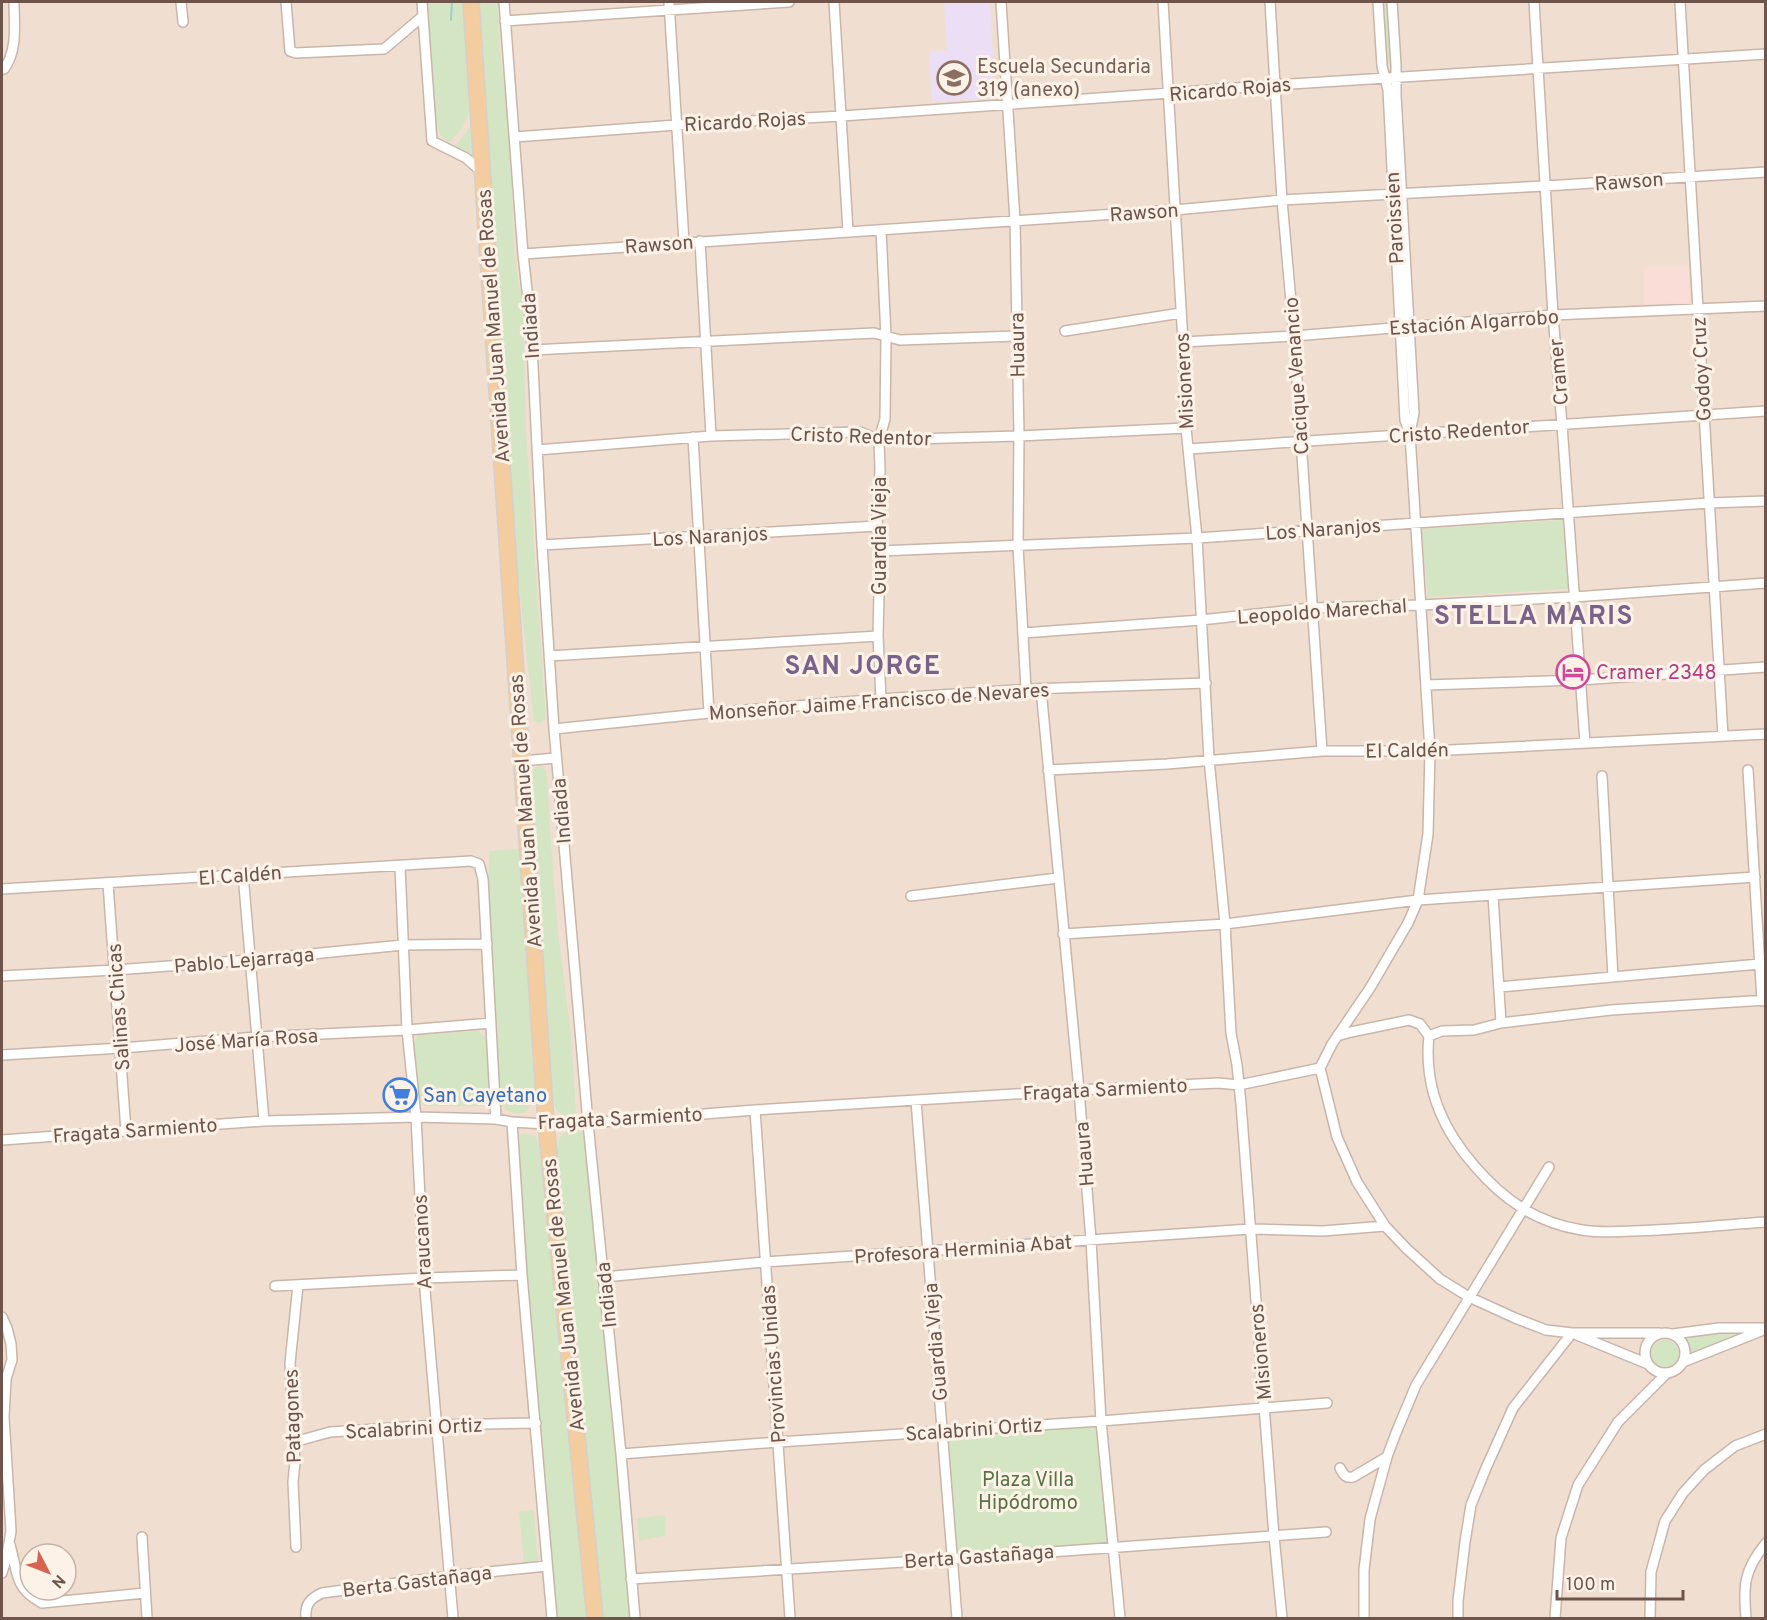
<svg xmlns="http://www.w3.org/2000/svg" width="1767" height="1620" font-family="Overpass,sans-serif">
<rect width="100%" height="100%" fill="#faeee1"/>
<!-- residential -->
<path fill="#f0dfd1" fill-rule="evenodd" d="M2,2H1765V1618H2ZM30,1554H66V1590H30Z"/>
<!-- commercial -->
<path fill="#f9ddd6" d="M1689,266V303L1644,304V267Z"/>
<!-- education -->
<path fill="#ebdef5" d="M944,2H990L995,98L932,102L929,52L947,50Z"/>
<!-- green -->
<path fill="#d3e5c2" d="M427,2H463L471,107C466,122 460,131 450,142L441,137L435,116L425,21L428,15Z
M480,2H498L499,43L510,132L514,246L517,274L523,304L526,430L546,719L540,723L534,721L516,558Z
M1383,2H1391L1395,65L1387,66Z
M472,124L474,155L462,149L454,148Z
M1563,520L1568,589L1428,597L1421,529Z
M542,766L547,772L549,817L558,932L571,1034L576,1112C564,1120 555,1113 553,1100L532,775C533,769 536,766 542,766Z
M519,849L535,1094L527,1111C516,1116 507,1112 500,1103L488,877L490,851Z
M478,1031L486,1038L489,1099L483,1106H426L418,1099L414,1042L418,1035Z
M578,1130L582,1131L585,1137L617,1455L630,1618H600L598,1603L585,1443L558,1154C557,1138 561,1130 578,1130Z
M524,1133L535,1136L538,1141L558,1299L574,1461L586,1618H556L521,1196L517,1141L519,1135Z
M1756,1331L1690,1355V1344L1683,1334Z
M1651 1354a14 14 0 1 1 28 0a14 14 0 1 1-28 0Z
M1099,1426L1107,1543L957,1555L948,1437Z
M534,1510L538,1563L524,1564L519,1511Z
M665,1515L666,1535L639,1541L637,1518Z"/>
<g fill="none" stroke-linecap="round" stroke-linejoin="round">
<!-- stream -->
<path stroke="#9fced1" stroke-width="2" d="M451,20L452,2"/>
<defs>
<path id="street" d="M181,2L183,22
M286,2L290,51L296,53L384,49L423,16
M422,2L432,141L466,158L481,171
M504,2L523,254L531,327L542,545L554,729L588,1123L621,1454L635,1618
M669,2L684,242
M834,2L848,231
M1001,2L1015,220L1019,436L1018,546L1026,689
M1163,2L1183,342L1186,428L1197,538L1209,759L1225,924L1231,1033L1237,1065L1241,1104L1274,1536L1282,1618
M1270,2L1282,200L1294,336L1322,751
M1378,2L1382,66L1388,90L1405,420L1410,434
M1392,2L1396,65V95L1414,413L1410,434L1430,751L1428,834L1418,900L1408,923L1370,988L1332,1044L1320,1068L1337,1137L1357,1182L1385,1226L1407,1249L1440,1279L1469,1297L1515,1318L1546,1330L1572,1333H1659
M1534,2L1553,315L1562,425L1585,743
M1680,2L1723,736
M505,21L789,2
M2,69H4C18,50 14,24 14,2
M515,137L676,125L842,116L1170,93L1275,85L1766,54
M700,241L711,436
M523,254L1175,210L1282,200L1545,186L1766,172
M1065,331L1181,313
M1183,342L1294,336L1553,315L1766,306
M532,350L874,333L900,340L1017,336
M693,437L709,713
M1188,449L1766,411
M537,450L711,436L860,432L879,440L1019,436L1186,428
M542,545L877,526
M880,551L1197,538L1709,503L1766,501
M1023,633L1201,620L1311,608L1421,605L1574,597L1766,583
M549,656L878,636
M1426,685L1580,680L1766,667
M1041,689L1079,1090L1091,1240L1101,1421L1120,1618
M881,699L878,636L880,551L877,526L880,470L879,440L885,419L886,337L881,230
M554,729L709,713L881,699L1030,689L1206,683
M522,761L556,758
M1048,770L1167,764L1322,751H1430L1766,734
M1748,770L1762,1001
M1602,776L1613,977
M400,866L407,1030L416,1117L424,1278L453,1618
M243,874L264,1121
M108,884L126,1131
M2,889L471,861L479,864L483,879L496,1119
M1493,895L1501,1023
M911,896L1058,878
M1063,934L1225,924L1418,900L1755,877
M2,976L115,970L250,960L403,945L487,944
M1499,987L1760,964
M1337,1036L1351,1032L1409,1020L1420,1024L1429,1036L1442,1031L1474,1030L1501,1023L1611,1010L1766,1000
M1429,1036C1426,1061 1430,1089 1440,1112C1454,1147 1490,1188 1522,1208C1540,1219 1563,1227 1582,1230C1599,1233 1616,1232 1633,1231C1677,1230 1721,1225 1766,1222
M2,1055L122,1048L257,1037L407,1030L491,1023
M916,1101L957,1618
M755,1110L790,1618
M512,1122L522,1275L552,1618
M2,1140L264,1121L416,1117L496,1119L512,1122L546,1124L588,1123L755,1110L1079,1090L1218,1083L1239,1085L1320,1068
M604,1277L765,1262L1250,1229L1323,1231L1385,1226
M275,1286L424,1278L522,1275
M2,1317L7,1328L11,1344L12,1360L6,1379L4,1417L11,1531L6,1560L2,1573
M1645 1353a20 20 0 1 1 40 0a20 20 0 1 1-40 0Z
M1673,1334L1719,1328H1766
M1577,1335L1648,1364
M1683,1362L1761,1331
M294,1442L330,1432L437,1425L536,1423
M621,1454L778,1442L1101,1421L1327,1403
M1340,1468C1344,1475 1345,1478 1353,1477L1387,1457
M142,1537L147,1618
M10,1545C18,1573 14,1588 42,1603L145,1593
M296,1547L293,1482L295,1462L290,1363L298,1285
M631,1579L953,1559L1326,1532
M306,1618C305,1605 309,1599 322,1593L450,1576L547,1566
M1364,1618V1570L1370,1519L1387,1457L1396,1433L1416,1385L1549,1167
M1458,1618V1601L1465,1542L1471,1505L1486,1468L1513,1408L1572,1333
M1555,1618L1561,1538L1578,1485L1618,1422L1667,1373
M1650,1618L1651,1572L1665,1521L1683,1493L1704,1470L1735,1446L1766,1434
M1746,1618C1743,1585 1744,1570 1766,1543"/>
<path id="primary" d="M471,2L546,1124L595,1618"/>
</defs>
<!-- street casing -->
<use href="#street" stroke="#c9b5aa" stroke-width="12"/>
<!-- primary casing -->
<use href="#primary" stroke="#d6cfcd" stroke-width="18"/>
<!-- street -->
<use href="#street" stroke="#fff" stroke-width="9"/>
<!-- primary -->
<use href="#primary" stroke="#f3cc9f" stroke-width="15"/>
</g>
<!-- icons -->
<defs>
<symbol id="school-ring" viewBox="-11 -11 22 22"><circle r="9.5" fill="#fdf2e7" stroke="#8d6e63" stroke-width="1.5"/><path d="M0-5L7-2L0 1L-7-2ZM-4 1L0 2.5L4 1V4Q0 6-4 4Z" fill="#8d6e63"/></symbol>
<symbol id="hotel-ring" viewBox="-11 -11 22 22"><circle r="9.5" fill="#fdf2e7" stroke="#d1479c" stroke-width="1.5"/><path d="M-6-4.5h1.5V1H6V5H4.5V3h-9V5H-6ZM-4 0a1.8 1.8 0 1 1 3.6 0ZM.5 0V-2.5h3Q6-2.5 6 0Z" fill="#d1479c"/></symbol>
<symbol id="supermarket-ring" viewBox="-11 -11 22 22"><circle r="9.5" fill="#fdf2e7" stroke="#3f7fe0" stroke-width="1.5"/><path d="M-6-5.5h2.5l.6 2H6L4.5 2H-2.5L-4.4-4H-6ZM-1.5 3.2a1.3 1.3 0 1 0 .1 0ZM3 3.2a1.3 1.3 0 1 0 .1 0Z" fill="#3f7fe0"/></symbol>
</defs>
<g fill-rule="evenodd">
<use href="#school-ring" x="935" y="59" width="38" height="38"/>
<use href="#hotel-ring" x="1554" y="653" width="38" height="38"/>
<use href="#supermarket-ring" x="381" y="1076" width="38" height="38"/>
</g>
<g text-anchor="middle" stroke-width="6" stroke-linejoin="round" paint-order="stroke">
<!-- education labels -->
<g font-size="20" fill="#785e54" stroke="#fdf2e7" text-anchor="start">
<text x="977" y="73">Escuela Secundaria<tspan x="977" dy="23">319 (anexo)</tspan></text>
</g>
<!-- street labels -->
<g font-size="20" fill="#6e544b" stroke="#fdf2e7">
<text transform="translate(1230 89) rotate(-5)" y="7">Ricardo Rojas</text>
<text transform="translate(745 121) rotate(-3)" y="7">Ricardo Rojas</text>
<text transform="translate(1629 181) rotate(-4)" y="7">Rawson</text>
<text transform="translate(1144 212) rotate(-4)" y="7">Rawson</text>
<text transform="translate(1394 218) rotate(-93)" y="7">Paroissien</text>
<text transform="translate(659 244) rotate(-4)" y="7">Rawson</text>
<text transform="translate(1474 322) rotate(-4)" y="7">Estación Algarrobo</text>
<text transform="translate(493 326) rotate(-94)" y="7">Avenida Juan Manuel de Rosas</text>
<text transform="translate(530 326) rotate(-94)" y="7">Indiada</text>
<text transform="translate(1017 345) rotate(-91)" y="7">Huaura</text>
<text transform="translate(1701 369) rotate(-93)" y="7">Godoy Cruz</text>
<text transform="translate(1558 372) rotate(-95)" y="7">Cramer</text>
<text transform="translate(1296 376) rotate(-94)" y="7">Cacique Venancio</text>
<text transform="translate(1184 381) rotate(-93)" y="7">Misioneros</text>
<text transform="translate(1459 431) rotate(-4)" y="7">Cristo Redentor</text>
<text transform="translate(861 436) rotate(2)" y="7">Cristo Redentor</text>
<text transform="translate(1323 529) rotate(-4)" y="7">Los Naranjos</text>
<text transform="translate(710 536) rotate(-3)" y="7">Los Naranjos</text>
<text transform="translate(879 536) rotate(-90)" y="7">Guardia Vieja</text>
<text transform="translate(1322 611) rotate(-4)" y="7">Leopoldo Marechal</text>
<text transform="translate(879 701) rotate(-4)" y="7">Monseñor Jaime Francisco de Nevares</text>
<text transform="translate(1407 750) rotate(-1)" y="7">El Caldén</text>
<text transform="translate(525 811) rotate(-94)" y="7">Avenida Juan Manuel de Rosas</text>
<text transform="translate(561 811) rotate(-95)" y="7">Indiada</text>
<text transform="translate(240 875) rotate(-4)" y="7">El Caldén</text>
<text transform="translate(244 960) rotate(-5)" y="7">Pablo Lejarraga</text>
<text transform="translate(118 1007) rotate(-94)" y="7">Salinas Chicas</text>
<text transform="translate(246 1040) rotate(-4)" y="7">José María Rosa</text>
<text transform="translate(1105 1089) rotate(-3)" y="7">Fragata Sarmiento</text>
<text transform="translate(620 1118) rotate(-3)" y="7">Fragata Sarmiento</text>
<text transform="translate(135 1130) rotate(-4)" y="7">Fragata Sarmiento</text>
<text transform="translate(1084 1154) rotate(-95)" y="7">Huaura</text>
<text transform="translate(422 1242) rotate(-93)" y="7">Araucanos</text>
<text transform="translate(963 1249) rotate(-4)" y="7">Profesora Herminia Abat</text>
<text transform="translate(563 1295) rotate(-96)" y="7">Avenida Juan Manuel de Rosas</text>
<text transform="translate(606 1295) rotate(-96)" y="7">Indiada</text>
<text transform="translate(935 1342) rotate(-95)" y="7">Guardia Vieja</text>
<text transform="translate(1260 1352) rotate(-95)" y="7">Misioneros</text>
<text transform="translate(773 1364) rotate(-94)" y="7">Provincias Unidas</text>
<text transform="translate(292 1416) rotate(-92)" y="7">Patagones</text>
<text transform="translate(414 1428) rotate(-3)" y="7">Scalabrini Ortiz</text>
<text transform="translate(974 1429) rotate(-4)" y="7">Scalabrini Ortiz</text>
<text transform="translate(979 1556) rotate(-4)" y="7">Berta Gastañaga</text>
<text transform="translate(417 1581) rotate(-7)" y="7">Berta Gastañaga</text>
</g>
<!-- hotel labels -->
<g font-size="20" fill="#b23c85" stroke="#fdf2e7" text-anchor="start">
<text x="1596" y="679">Cramer 2348</text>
</g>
<!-- shop labels -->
<g font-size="20" fill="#366cbe" stroke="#fdf2e7" text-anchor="start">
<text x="423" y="1102">San Cayetano</text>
</g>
<!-- park labels -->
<g font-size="20" fill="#567344" stroke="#fdf2e7">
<text x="1028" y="1486">Plaza Villa<tspan x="1028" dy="23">Hipódromo</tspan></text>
</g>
<!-- district labels -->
<g font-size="26" font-weight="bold" letter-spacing="1.5" fill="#7a638b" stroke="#fdf2e7">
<text x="1534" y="624">STELLA MARIS</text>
<text x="863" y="674">SAN JORGE</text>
</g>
</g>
<!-- border -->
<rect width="1767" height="1620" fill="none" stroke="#6e544b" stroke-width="6"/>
<!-- north arrow -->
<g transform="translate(48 1572) rotate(132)"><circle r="28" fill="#fdf2e7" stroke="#c4b3a9" stroke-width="1.5"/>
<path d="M0-4.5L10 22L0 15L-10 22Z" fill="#d96351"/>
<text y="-9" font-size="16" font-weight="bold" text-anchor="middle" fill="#6e544b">N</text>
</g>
<!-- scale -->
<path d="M1557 1590v9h126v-9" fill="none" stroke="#6e544b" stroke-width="3"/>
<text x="1566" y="1590" font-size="18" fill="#6e544b" stroke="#fdf2e7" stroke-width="4.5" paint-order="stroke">100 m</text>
</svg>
